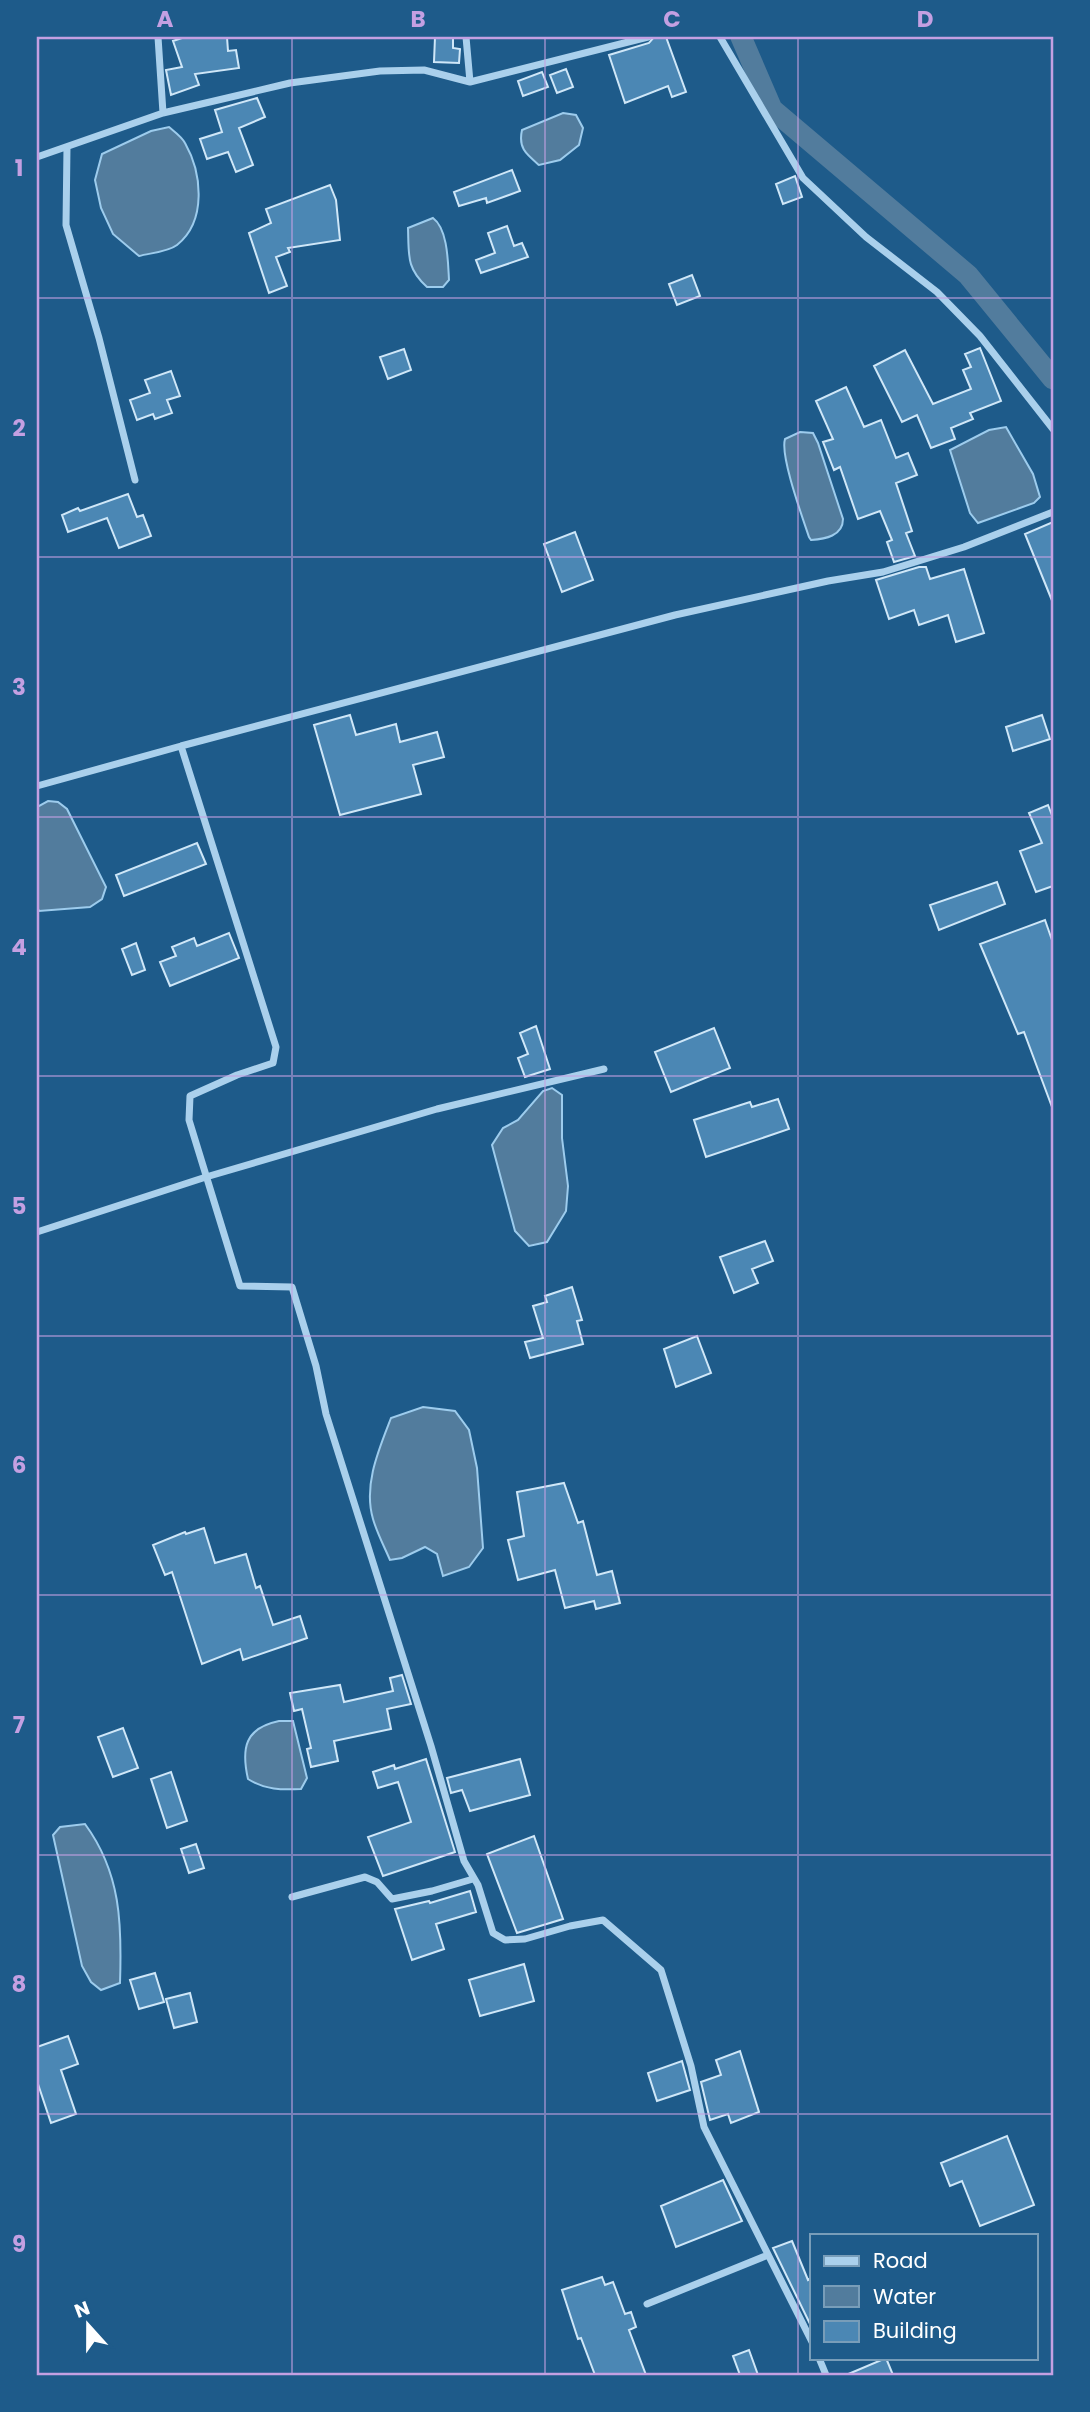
<svg xmlns="http://www.w3.org/2000/svg" width="1090" height="2412" font-family="Poppins,sans-serif">
<rect width="100%" height="100%" fill="#1e5b8a"/>
<!-- water -->
<path fill="#527c9d" stroke="#9dcced" stroke-width="2" d="M563,113L576,115L583,128L579,145L560,160L539,165C526,154 518,148 522,130Z
M169,127C175,132 182,137 185,143C202,173 207,221 177,245C168,252 150,253 139,256L113,234L101,208L95,180L102,154L151,131Z
M433,218C448,229 448,263 449,280L443,287H427C406,268 409,255 408,228Z
M1006,427L1033,474L1040,497L1034,503L978,523L970,513L950,450L989,430Z
M800,432L813,433L818,443L843,519C843,536 825,539 811,540L809,537C802,516 780,456 785,439Z
M48,801L58,802L67,809L106,887L102,899L90,907L39,911L37,907V807Z
M552,1088L562,1095V1138L568,1186L566,1211L547,1242L529,1246L515,1231L492,1145L503,1128L518,1120L543,1091Z
M423,1407L455,1411L469,1430L477,1468L483,1548L469,1567L443,1576L437,1554L425,1547L402,1558L390,1560C384,1546 377,1533 373,1519C363,1485 379,1449 391,1418Z
M279,1721H293L307,1778L301,1789C282,1790 265,1790 248,1779C241,1748 245,1728 279,1721Z
M85,1824C121,1873 122,1924 120,1983L101,1990L91,1982L82,1966L53,1835L60,1827Z"/>
<g fill="none" stroke-linecap="round" stroke-linejoin="round">
<!-- canal -->
<path stroke="#527c9d" stroke-width="21" d="M741,37L772,109L968,275L1053,379"/>
</g>
<!-- building -->
<path fill="#4b87b4" stroke="#cfe7f8" stroke-width="2" d="M185,37H227L228,51L236,50L239,68L195,74L199,85L171,95L166,70L182,67L173,41Z
M435,37H453V48L460,49L459,63L434,62Z
M654,37H666L686,92L672,97L668,86L625,103L609,55L649,43Z
M566,69L573,87L557,93L550,75Z
M542,72L548,87L523,96L518,81Z
M257,98L265,117L239,128L253,165L236,172L228,152L207,159L200,139L222,132L215,110Z
M512,170L520,191L487,203L486,198L459,206L454,192Z
M795,176L802,197L783,204L776,184Z
M330,185L336,200L340,240L288,248L290,252L276,257L287,286L269,293L249,233L271,223L266,209Z
M507,226L514,246L522,243L528,257L481,273L476,260L495,253L488,233Z
M692,275L700,296L677,305L669,284Z
M980,348L1001,401L970,413L973,419L951,428L955,439L931,448L917,415L902,422L874,366L905,350L933,404L971,389L963,370L971,367L965,354Z
M404,349L411,370L388,379L380,357Z
M171,371L180,396L167,400L172,413L155,419L153,414L137,420L130,400L150,393L145,380Z
M846,387L864,427L881,420L896,458L908,453L917,475L896,483L912,531L906,533L915,556L894,562L887,542L892,540L880,511L858,519L840,467L834,470L823,442L833,439L816,401Z
M128,494L137,517L143,515L151,536L119,548L107,518L68,532L62,515L78,508L80,511Z
M1053,522V603L1025,534Z
M575,532L593,580L562,592L544,544Z
M919,567H926L930,579L964,569L984,633L956,642L948,615L919,625L914,610L889,619L876,580Z
M350,715L356,735L396,724L400,742L437,732L444,757L413,765L421,794L340,815L314,725Z
M1042,715L1050,739L1013,751L1006,727Z
M1048,805L1053,818V886L1036,892L1020,851L1042,843L1029,813Z
M197,843L206,864L124,896L116,875Z
M997,882L1005,904L939,930L930,905Z
M1045,920L1053,943L1052,1107L1024,1032L1018,1034L980,944Z
M229,933L239,958L170,986L160,962L176,956L172,947L194,938L197,946Z
M136,943L145,970L132,975L122,949Z
M536,1026L550,1069L525,1077L518,1058L528,1054L520,1033Z
M714,1028L730,1068L671,1092L655,1052Z
M778,1099L789,1129L706,1157L694,1120L750,1102L752,1107Z
M765,1241L773,1261L752,1269L758,1283L734,1293L720,1257Z
M572,1287L582,1320L577,1321L583,1344L530,1358L525,1342L543,1338L533,1306L547,1302L545,1296Z
M697,1336L711,1373L676,1387L664,1349Z
M564,1483L578,1523L583,1521L597,1575L612,1571L620,1603L596,1609L594,1601L565,1608L555,1570L518,1580L508,1540L524,1536L517,1492Z
M204,1528L215,1563L246,1554L256,1588L260,1586L273,1625L300,1616L307,1638L243,1660L240,1649L202,1664L172,1572L165,1575L153,1545L185,1532L186,1534Z
M402,1675L411,1704L387,1709L391,1729L334,1741L338,1761L311,1767L307,1749L311,1748L302,1709L294,1711L290,1693L340,1685L344,1702L393,1691L390,1678Z
M123,1728L138,1768L113,1777L98,1737Z
M426,1759L455,1852L383,1876L368,1837L411,1822L398,1782L378,1788L373,1772L394,1765L395,1769Z
M520,1759L530,1795L470,1811L462,1790L451,1793L447,1778Z
M171,1772L187,1821L167,1828L151,1779Z
M534,1836L563,1919L517,1933L487,1854Z
M196,1844L204,1868L189,1873L181,1849Z
M470,1891L476,1912L436,1924L444,1949L412,1960L395,1909L429,1901L430,1903Z
M524,1964L534,2001L480,2016L469,1980Z
M155,1973L164,2002L139,2009L130,1980Z
M190,1993L197,2022L174,2028L166,1999Z
M68,2036L78,2064L61,2070L76,2114L51,2123L37,2081V2047Z
M740,2051L759,2112L731,2123L728,2114L710,2120L701,2082L721,2075L716,2060Z
M682,2061L690,2090L657,2101L648,2073Z
M1007,2136L1034,2205L980,2226L962,2181L950,2186L941,2163Z
M723,2180L742,2221L676,2247L661,2206Z
M792,2241L808,2280L812,2278V2328L773,2248Z
M602,2277L605,2285L613,2282L625,2314L631,2312L636,2327L629,2330L646,2375H595L581,2338L578,2339L562,2290Z
M749,2350L758,2375H740L733,2356Z
M886,2358L893,2375H846Z"/>
<g fill="none" stroke-linecap="round" stroke-linejoin="round">
<!-- street -->
<path stroke="#aad0ec" stroke-width="7" d="M466,37L470,82L648,37
M720,37L803,178L866,237L937,292L980,336L1053,429
M163,113L290,83L380,71L424,70L470,82
M67,147L66,225L99,338L135,480
M37,157L163,113L158,37
M37,786L181,746
M37,1232L206,1177L437,1109L604,1069
M292,1897L365,1877L377,1882L392,1899L432,1891L473,1879
M647,2304L768,2255
M812,2342L704,2127L691,2066L661,1970L603,1920L570,1926L525,1939L505,1940L493,1933L478,1885L464,1861L431,1746L326,1414L316,1366L292,1287L240,1286L189,1120L190,1096L237,1075L273,1063L276,1047L181,746L675,615L828,581L883,572L964,547L1053,512
M819,2358L826,2375"/>
</g>
<!-- grid -->
<path fill="none" stroke="#c4a0e2" stroke-width="2" stroke-opacity="0.55" d="M292,37V2375M545,37V2375M798,37V2375M37,298H1053M37,557H1053M37,817H1053M37,1076H1053M37,1336H1053M37,1595H1053M37,1855H1053M37,2114H1053"/>
<!-- border -->
<rect width="1090" height="2412" fill="none" stroke="#1e5b8a" stroke-width="77"/>
<!-- legend -->
<rect x="810" y="2234" width="228" height="126" fill="#1e5b8a" stroke="#789db9" stroke-width="2"/>
<rect x="824" y="2256" width="35" height="10" fill="#aad0ec" stroke="#789db9" stroke-width="2"/>
<text x="873" y="2268" font-size="21" fill="#ffffff">Road</text>
<rect x="824" y="2286" width="35" height="21" fill="#527c9d" stroke="#789db9" stroke-width="2"/>
<text x="873" y="2304" font-size="21" fill="#ffffff">Water</text>
<rect x="824" y="2321" width="35" height="21" fill="#4b87b4" stroke="#789db9" stroke-width="2"/>
<text x="873" y="2338" font-size="21" fill="#ffffff">Building</text>
<!-- north arrow -->
<g transform="translate(88 2325) rotate(339)" stroke="#1e5b8a" stroke-width="5" paint-order="stroke">
<path d="M0-5L12 26L0 18L-12 26Z" fill="#ffffff"/>
<text y="-10" font-size="19" font-weight="bold" text-anchor="middle" fill="#ffffff">N</text>
</g>
<rect x="38" y="38" width="1014" height="2336" fill="none" stroke="#c4a0e2" stroke-width="2.5"/>
<g font-size="23" text-anchor="middle" font-weight="bold" fill="#c4a0e2">
<text x="165" y="27">A</text>
<text x="418" y="27">B</text>
<text x="672" y="27">C</text>
<text x="925" y="27">D</text>
<text x="19" y="176">1</text>
<text x="19" y="436">2</text>
<text x="19" y="695">3</text>
<text x="19" y="955">4</text>
<text x="19" y="1214">5</text>
<text x="19" y="1473">6</text>
<text x="19" y="1733">7</text>
<text x="19" y="1992">8</text>
<text x="19" y="2252">9</text>
</g>
</svg>
